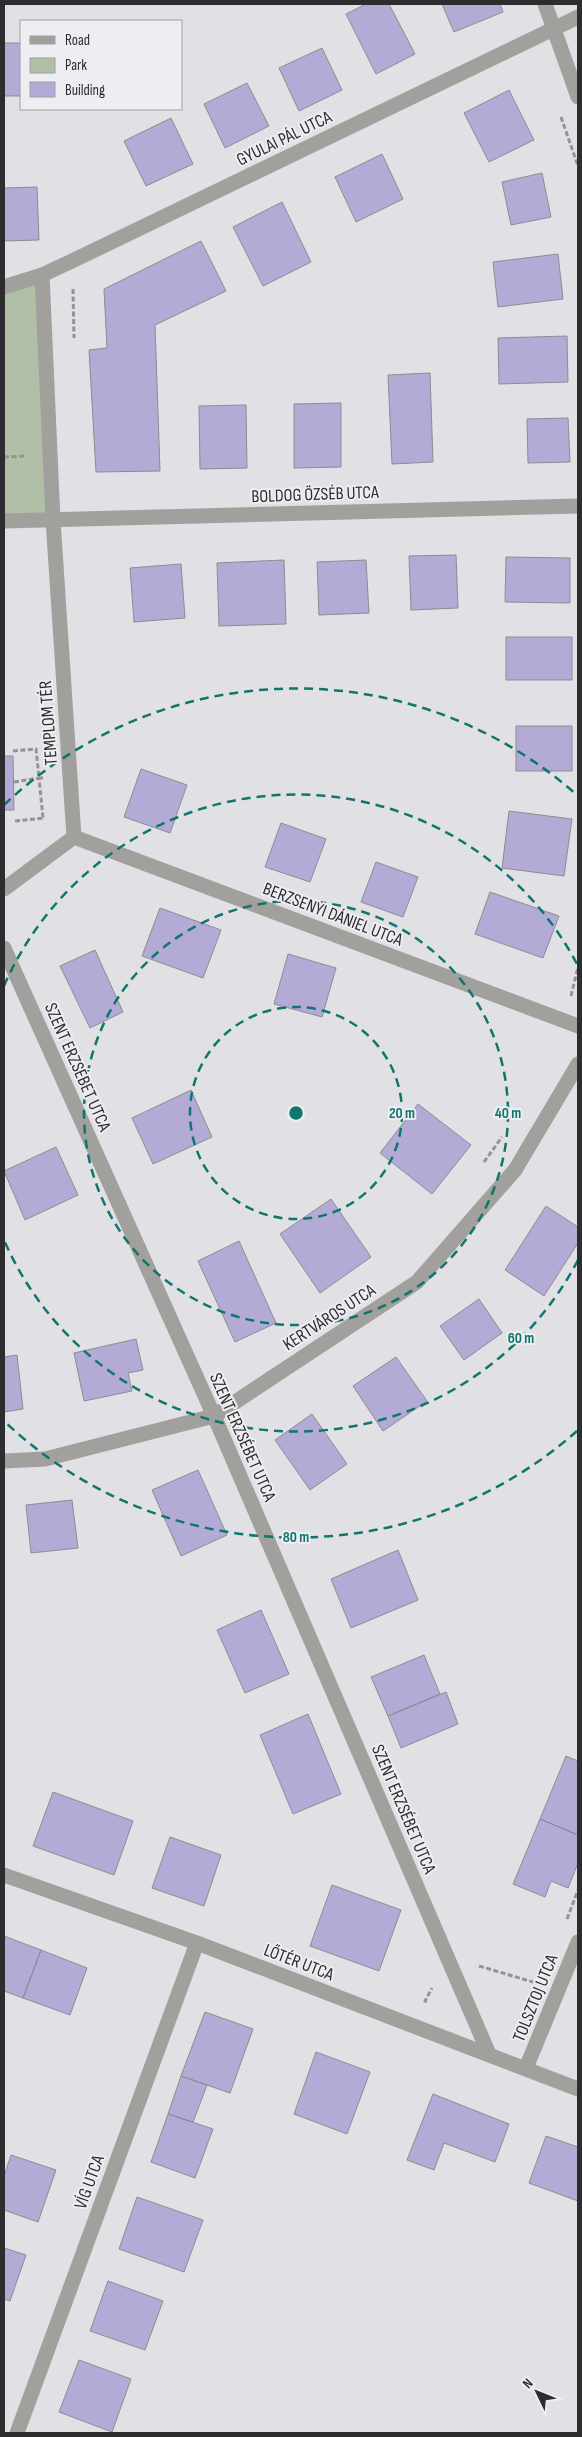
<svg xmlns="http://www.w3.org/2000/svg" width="582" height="2437" font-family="'Sofia Sans Condensed',sans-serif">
<rect width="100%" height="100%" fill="#e0e0e5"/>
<!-- green -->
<path fill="#b0bfa6" d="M42,275L53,520L4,521V287Z"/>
<!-- building -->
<path fill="#b3aad6" stroke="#8d8c91" d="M366,4H389L415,54L376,74L346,14Z
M442,4H500L503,12L454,32Z
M4,43H21V96H4Z
M322,48L342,90L299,111L279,68Z
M247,83L269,126L225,148L204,104Z
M509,90L534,140L489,162L464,113Z
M171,118L193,164L146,186L124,141Z
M382,154L403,199L356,222L335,177Z
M542,173L551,217L511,225L502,182Z
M37,187L39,240L4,241V188Z
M282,202L311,262L263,286L233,227Z
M201,241L226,291L155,325L160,471L96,472L89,350L107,348L104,289Z
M558,254L563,299L498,307L493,262Z
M567,336L568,382L499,384L498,338Z
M430,373L433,462L392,464L388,375Z
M341,403V467L294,468V404Z
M246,405L247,468L200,469L199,406Z
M568,418L570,462L528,463L527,419Z
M456,555L458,608L411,610L409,556Z
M506,557L570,558V603L505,602Z
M284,560L286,624L219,626L217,563Z
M366,560L369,613L319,615L317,562Z
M181,564L185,618L134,622L130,568Z
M506,637H572V680H506Z
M516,726H572V771H516Z
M4,756H13L14,810H4Z
M141,769L187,785L170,833L124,817Z
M509,811L572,819L564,876L502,868Z
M281,823L326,839L310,882L265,867Z
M376,862L418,877L403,917L361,902Z
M490,892L559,916L543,958L475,934Z
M160,908L221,930L203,978L142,956Z
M95,950L123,1012L90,1028L60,966Z
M288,954L336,968L322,1017L274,1004Z
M191,1090L212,1137L153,1164L132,1118Z
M418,1104L471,1145L432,1194L380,1153Z
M56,1147L78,1195L25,1220L4,1171Z
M331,1199L371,1257L320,1293L280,1234Z
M546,1206L578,1227V1243L544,1296L505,1270Z
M239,1241L276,1323L235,1342L198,1261Z
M479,1299L502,1333L464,1360L440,1326Z
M136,1339L143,1370L128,1373L132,1391L84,1401L74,1353Z
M17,1355L23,1409L4,1412V1357Z
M396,1357L427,1401L383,1431L353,1386Z
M312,1414L347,1464L310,1490L275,1440Z
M198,1470L227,1535L181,1556L152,1490Z
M72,1500L78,1548L31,1553L26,1505Z
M398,1550L418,1600L351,1628L331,1579Z
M261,1610L289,1674L245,1693L217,1630Z
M424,1655L440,1694L388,1716L371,1677Z
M446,1692L458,1724L401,1748L388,1716Z
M308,1714L341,1794L293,1814L260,1735Z
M566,1756L578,1761V1835L540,1819Z
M53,1792L133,1821L114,1875L33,1846Z
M540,1819L578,1835V1863L568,1888L551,1881L545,1897L513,1884Z
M170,1837L221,1855L204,1906L152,1888Z
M332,1885L401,1910L379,1971L310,1946Z
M4,1936L41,1950L23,1998L4,1991Z
M41,1950L87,1968L70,2015L23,1998Z
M205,2012L253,2029L230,2093L181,2076Z
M316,2052L370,2072L347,2134L294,2114Z
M181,2076L207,2085L193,2122L168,2114Z
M433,2094L509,2124L495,2162L444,2143L434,2170L407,2160Z
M168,2114L213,2129L195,2178L151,2162Z
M546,2136L578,2147V2201L529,2183Z
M11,2155L56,2170L38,2222L4,2210V2176Z
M137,2197L203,2220L184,2272L119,2249Z
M4,2248L26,2255L10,2301L4,2299Z
M108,2281L163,2301L145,2350L90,2331Z
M79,2360L131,2379L112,2432L59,2412Z"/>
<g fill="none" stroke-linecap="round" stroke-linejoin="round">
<!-- path -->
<path stroke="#949498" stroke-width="3" stroke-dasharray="5 2.5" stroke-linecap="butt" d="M561,117L578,166
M73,289L74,338
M4,457L25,456
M13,751L36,749L39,778H43
M14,782L39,778L43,818
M15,821L45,818
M571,996L578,967
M484,1162L502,1137
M567,1919L578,1890
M479,1966L533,1982
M427,2001H425L432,1988"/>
<!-- street -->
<path stroke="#a1a09d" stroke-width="15" d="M545,4L578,97
M42,275L53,520L74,837
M4,287L42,275L72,261L578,17
M4,521L578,506
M74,837L578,1026
M4,889L74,837
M4,948L218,1425L489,2054
M4,1461L45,1459L214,1416L417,1282L515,1170L578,1064
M4,1875L197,1943L578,2089
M526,2068L578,1942
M17,2433L197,1943"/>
</g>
<!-- distance rings -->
<g fill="none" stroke="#0f766e" stroke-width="2.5" stroke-dasharray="9 6">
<circle cx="296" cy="1113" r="106"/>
<circle cx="296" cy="1113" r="212"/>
<path d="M578 1260A318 318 0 0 1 4 1240M4 986A318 318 0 0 1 578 966"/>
<path d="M577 1431A424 424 0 0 1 4 1421M4 805A424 424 0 0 1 577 795"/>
</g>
<g text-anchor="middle" stroke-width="4" stroke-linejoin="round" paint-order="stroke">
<!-- street labels -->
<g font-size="18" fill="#2d2c2f" stroke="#eeedf2">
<text transform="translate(284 138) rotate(-26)" y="6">GYULAI PÁL UTCA</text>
<text transform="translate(315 494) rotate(-2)" y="6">BOLDOG ÖZSÉB UTCA</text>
<text transform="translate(48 723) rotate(-94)" y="6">TEMPLOM TÉR</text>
<text transform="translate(333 914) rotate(21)" y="6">BERZSENYI DÁNIEL UTCA</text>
<text transform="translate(78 1067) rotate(66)" y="6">SZENT ERZSÉBET UTCA</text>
<text transform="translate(329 1317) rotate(-33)" y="6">KERTVÁROS UTCA</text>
<text transform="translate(243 1437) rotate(66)" y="6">SZENT ERZSÉBET UTCA</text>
<text transform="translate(404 1809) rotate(67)" y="6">SZENT ERZSÉBET UTCA</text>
<text transform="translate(299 1962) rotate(21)" y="6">LŐTÉR UTCA</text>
<text transform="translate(535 1998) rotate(-68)" y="6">TOLSZTOJ UTCA</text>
<text transform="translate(89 2182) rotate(-70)" y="6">VÍG UTCA</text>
</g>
</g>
<circle cx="296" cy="1113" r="8" fill="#0f766e" stroke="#eeedf2" stroke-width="2.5"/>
<g font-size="15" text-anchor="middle" font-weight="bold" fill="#0f766e" stroke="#eeedf2" stroke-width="4" stroke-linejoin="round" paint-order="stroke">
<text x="402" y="1118">20 m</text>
<text x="508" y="1118">40 m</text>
<text x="521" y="1343">60 m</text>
<text x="296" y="1542">80 m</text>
</g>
<!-- border -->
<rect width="582" height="2437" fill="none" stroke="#2d2c2f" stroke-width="10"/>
<!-- legend -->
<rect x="20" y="20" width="162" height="90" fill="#eeedf2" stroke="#a1a0a4"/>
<rect x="30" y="36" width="25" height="8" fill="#a1a09d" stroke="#a1a0a4"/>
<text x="65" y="45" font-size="15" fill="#2d2c2f">Road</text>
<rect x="30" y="58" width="25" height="15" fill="#b0bfa6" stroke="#a1a0a4"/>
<text x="65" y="70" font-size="15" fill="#2d2c2f">Park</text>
<rect x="30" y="82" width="25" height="15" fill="#b3aad6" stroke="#a1a0a4"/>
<text x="65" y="95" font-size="15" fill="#2d2c2f">Building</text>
<!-- north arrow -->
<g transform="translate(537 2392) rotate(313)" stroke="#eeedf2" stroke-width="4" paint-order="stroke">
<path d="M0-4L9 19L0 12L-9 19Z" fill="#2d2c2f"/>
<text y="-8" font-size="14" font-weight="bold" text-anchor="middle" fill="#2d2c2f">N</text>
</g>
</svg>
